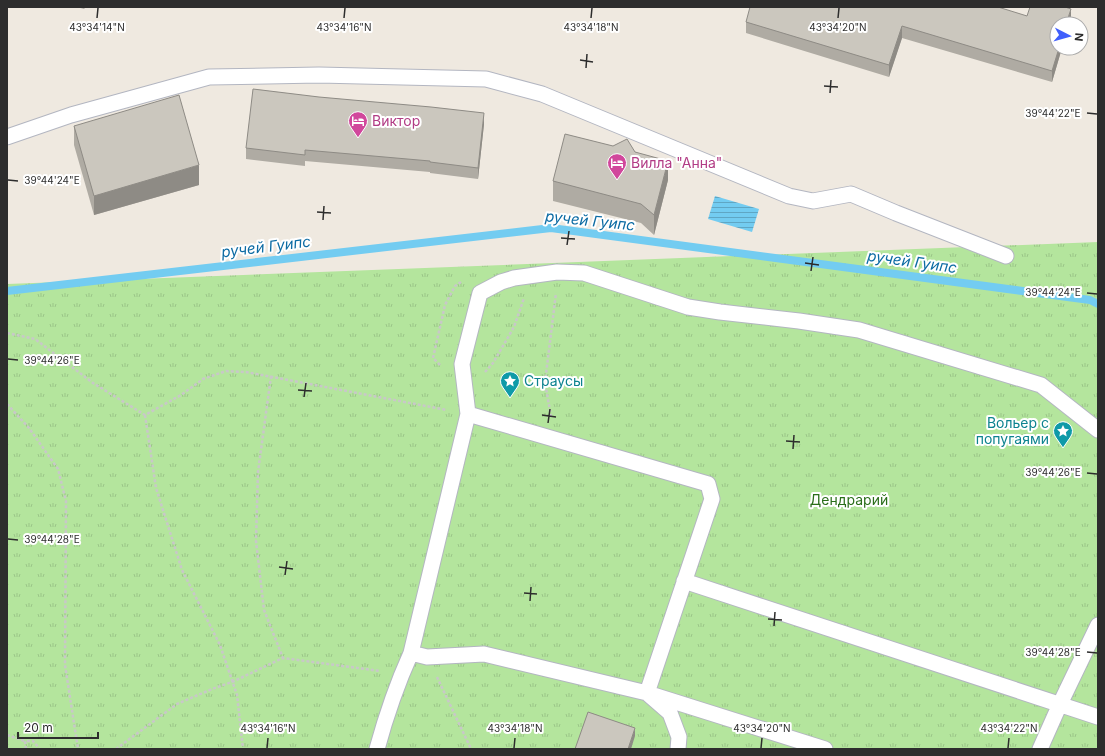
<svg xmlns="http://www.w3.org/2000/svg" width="1105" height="756" font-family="Inter,sans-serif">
<defs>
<pattern id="grass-tufts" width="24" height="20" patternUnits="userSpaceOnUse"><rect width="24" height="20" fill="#b4e59d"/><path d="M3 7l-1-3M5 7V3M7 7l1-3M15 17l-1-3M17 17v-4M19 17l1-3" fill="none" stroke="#9bc588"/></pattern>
<pattern id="water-rules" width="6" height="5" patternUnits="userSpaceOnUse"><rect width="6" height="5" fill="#73ccf1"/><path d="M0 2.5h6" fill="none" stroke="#5fa6c4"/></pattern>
</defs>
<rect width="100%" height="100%" fill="#efe9e0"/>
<!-- grass -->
<path fill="url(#grass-tufts)" d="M1098,242V749H7V284Z"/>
<!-- water -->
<path fill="url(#water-rules)" d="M715,196L759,209L752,232L708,219Z"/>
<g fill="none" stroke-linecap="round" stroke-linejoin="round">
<!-- stream -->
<path stroke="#73ccf1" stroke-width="8" d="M7,291L551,228L1090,300L1098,304"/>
<defs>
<path id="service" d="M7,137L71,115L209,77L319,75L486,79L542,94L789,196L813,201L851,194L896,213L1006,256
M468,414L708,484L712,499L647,693L670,713L679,737L678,749
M684,581L1098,717
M411,653L427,657L484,654L647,693L825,749
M377,749C386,716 397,684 411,653L468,414L462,364L480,293L501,282L514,278L557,272L584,273L688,307L720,312L799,321L859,330L1041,385L1098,430
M1040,749L1060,704L1098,625"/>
</defs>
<!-- service casing -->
<use href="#service" stroke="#b3b6c1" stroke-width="17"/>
<!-- path -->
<path stroke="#c8c8c8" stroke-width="2.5" stroke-dasharray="3 2" stroke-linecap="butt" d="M7,333L35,339L93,383L145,415L181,395L203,379L226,371L246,372L447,410
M440,365L433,358L445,305L455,286L461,282
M485,372L493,363L514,327L524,298
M271,376L258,472L256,541L264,610L283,658
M7,404L29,428L58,469L66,501L65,665L78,749
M145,415L156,488L182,570L220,645L237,695L243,749
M551,417L545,382L556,293
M437,677L471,749
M7,735L25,741
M26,749L25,741H33L40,749
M116,749L177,704L212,689L232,682L283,658L380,671"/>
<!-- service -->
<use href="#service" stroke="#fff" stroke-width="15"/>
</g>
<!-- wall -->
<path fill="#afaba3" d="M77,7H86L84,9Z
M452,7H465V8Z
M1027,16L1071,20L1069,24H1057V48H1062L1052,82L902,38L889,77L746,33V22Z
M484,124L478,179L430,173V172L305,161V166L246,159V148Z
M74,126L199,185L94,215L74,145Z
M635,152L668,180L654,235L641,223L553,201V181Z"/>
<!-- shaded-wall -->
<path fill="#8e8b85" d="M1071,9V20L1069,24H1066Z
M902,26V38L889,77V65Z
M1059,48H1062L1052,82V71Z
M484,113V124L478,179V168Z
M668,161V180L654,235V215Z
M199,165V185L94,215V196Z
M635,728V736L631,749H628Z"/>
<!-- building -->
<path fill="#cbc7be" stroke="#8e8b85" d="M750,7H998L1027,16L1030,7H1065L1071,9L1066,24H1057V48H1059L1052,71L902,26L889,65L746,22Z
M253,89L319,97L431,107L484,113L478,168L430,162V161L305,150V155L246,148Z
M179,95L199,165L94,196L74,126Z
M565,134L613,146L627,139L635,152L668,161L654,215L641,204L553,181Z
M588,712L635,728L628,749H575Z"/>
<!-- ticks -->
<path fill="none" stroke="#2d2d2d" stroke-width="1.5" d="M97,18L98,8M344,18L345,8M591,18L592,8M838,18L839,8M580,60L593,62M586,68L587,54M824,86L838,87M830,93L831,80M1087,113L1097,114M8,180L18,181M317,212L331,213M323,220L324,206M561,238L575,239M567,245L569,231M805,263L819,265M811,271L813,257M1087,293L1097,294M8,359L18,360M298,390L312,391M304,397L306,383M542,415L556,417M548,423L550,409M786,441L800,442M793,449L794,435M1087,473L1097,474M8,539L18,540M279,567L293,569M285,575L287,561M524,593L537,594M530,601L531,587M768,619L782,620M774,626L775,612M1087,652L1097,653M267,748L268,738M514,748L515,738M761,748L762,738M1008,748L1009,738"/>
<!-- icons -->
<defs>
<symbol id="hotel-pin" viewBox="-11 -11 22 30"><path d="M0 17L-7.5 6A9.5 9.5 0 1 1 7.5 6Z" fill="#d1479c" stroke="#fff"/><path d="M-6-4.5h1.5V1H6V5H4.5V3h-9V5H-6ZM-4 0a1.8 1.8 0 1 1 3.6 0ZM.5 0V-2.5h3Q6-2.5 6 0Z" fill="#fff"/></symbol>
<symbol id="sight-pin" viewBox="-11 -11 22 30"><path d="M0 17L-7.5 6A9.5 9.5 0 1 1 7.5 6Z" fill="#0f9aa8" stroke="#fff"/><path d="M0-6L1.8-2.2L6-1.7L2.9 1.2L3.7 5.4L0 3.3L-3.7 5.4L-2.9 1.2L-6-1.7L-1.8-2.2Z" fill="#fff"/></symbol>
</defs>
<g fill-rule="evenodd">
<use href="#hotel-pin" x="347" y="110" width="22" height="30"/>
<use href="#hotel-pin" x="606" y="152" width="22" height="30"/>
<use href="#sight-pin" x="499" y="370" width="22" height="30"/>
<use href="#sight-pin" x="1052" y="420" width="22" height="30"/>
</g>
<g text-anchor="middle" stroke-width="4" stroke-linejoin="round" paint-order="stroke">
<!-- hotel labels -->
<g font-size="14" fill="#b23c85" stroke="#fff" text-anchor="start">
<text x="372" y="126">Виктор</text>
<text x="631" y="168">Вилла "Анна"</text>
</g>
<!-- culture labels -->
<g font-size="14" fill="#0d838f" stroke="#fff" text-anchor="start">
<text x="524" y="386">Страусы</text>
<text x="1049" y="428" text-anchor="end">Вольер с<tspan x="1049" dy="16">попугаями</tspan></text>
</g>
<!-- park labels -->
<g font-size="14" fill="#2a6e1a" stroke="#fff">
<text x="849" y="505">Дендрарий</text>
</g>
<!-- water labels -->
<g font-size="15" font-style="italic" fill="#0c6ba3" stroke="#fff">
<text transform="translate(590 221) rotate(6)" y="5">ручей Гуипс</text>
<text transform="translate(266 247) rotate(-7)" y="5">ручей Гуипс</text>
<text transform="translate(912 262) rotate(8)" y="5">ручей Гуипс</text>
</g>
</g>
<g font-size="10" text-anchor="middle" fill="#2d2d2d" stroke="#fff" stroke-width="4" stroke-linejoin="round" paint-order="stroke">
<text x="97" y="31">43°34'14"N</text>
<text x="344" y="31">43°34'16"N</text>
<text x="591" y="31">43°34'18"N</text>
<text x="838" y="31">43°34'20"N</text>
<text x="1053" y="117">39°44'22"E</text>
<text x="52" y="184">39°44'24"E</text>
<text x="1053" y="296">39°44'24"E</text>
<text x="52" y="364">39°44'26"E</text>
<text x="1053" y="476">39°44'26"E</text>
<text x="52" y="543">39°44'28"E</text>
<text x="1053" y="656">39°44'28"E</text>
<text x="268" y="732">43°34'16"N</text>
<text x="515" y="732">43°34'18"N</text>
<text x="762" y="732">43°34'20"N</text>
<text x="1009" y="732">43°34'22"N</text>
</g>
<!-- border -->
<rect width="1105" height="756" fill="none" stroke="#2d2d2d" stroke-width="16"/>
<!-- north arrow -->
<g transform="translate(1069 36) rotate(96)"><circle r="19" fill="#ffffff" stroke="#ababab"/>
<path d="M0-3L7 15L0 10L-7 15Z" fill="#405ffc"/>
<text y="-6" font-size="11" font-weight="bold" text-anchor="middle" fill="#2d2d2d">N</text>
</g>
<!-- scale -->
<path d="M18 732v6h80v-6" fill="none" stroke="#2d2d2d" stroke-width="2"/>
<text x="24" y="732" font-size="12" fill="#2d2d2d" stroke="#ffffff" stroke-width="3" paint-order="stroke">20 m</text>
</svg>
